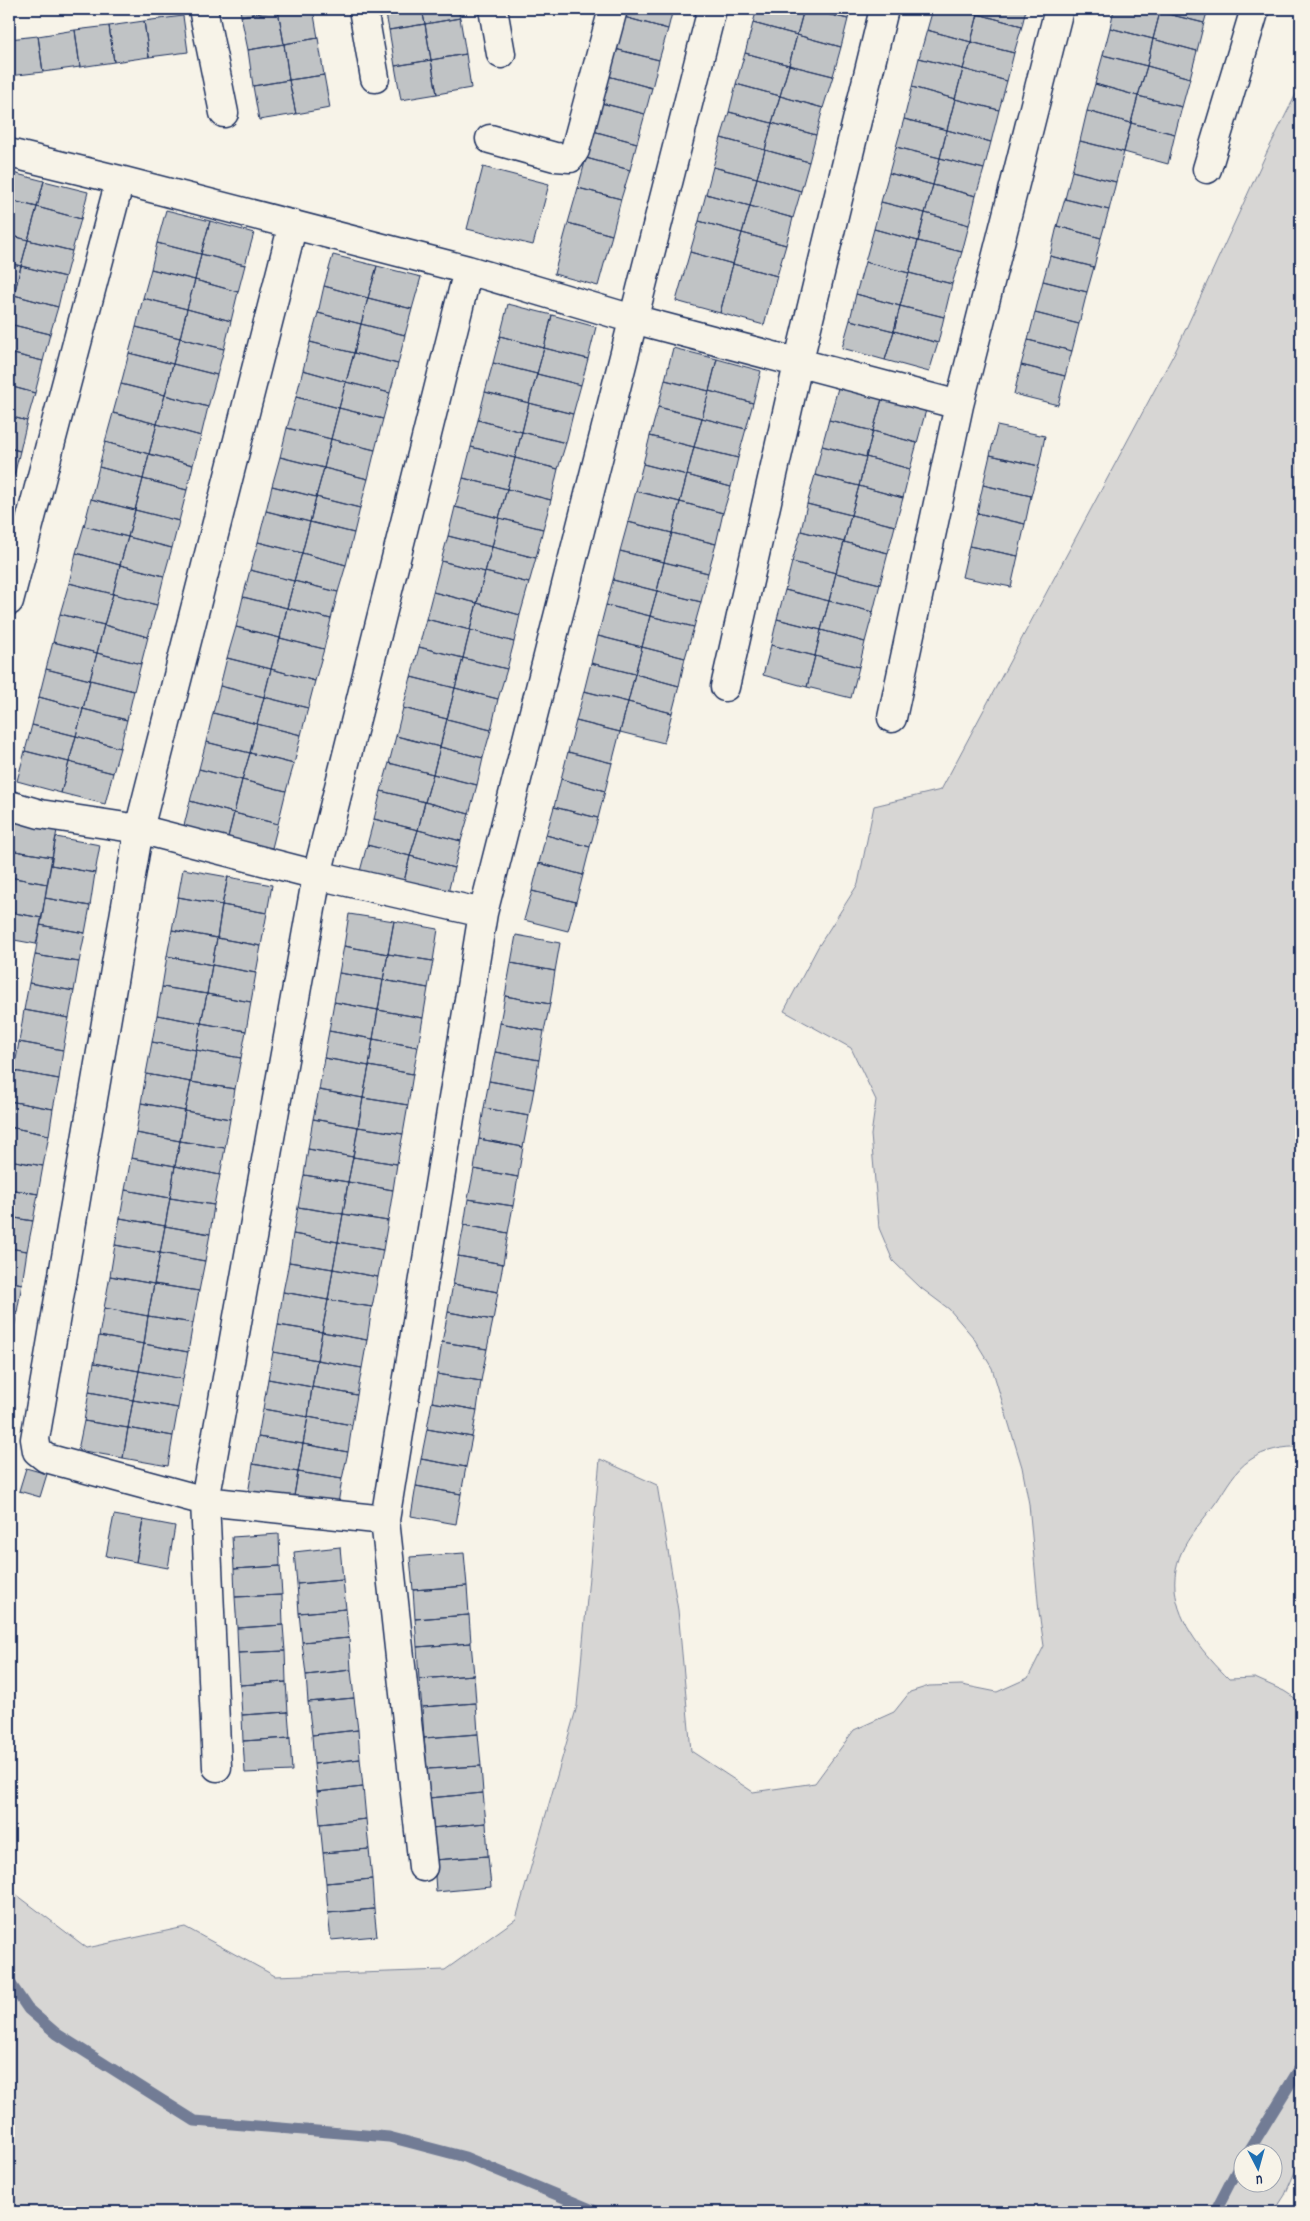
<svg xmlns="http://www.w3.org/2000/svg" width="1310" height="2221" font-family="Dekko,sans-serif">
<rect width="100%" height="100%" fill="#f7f3e8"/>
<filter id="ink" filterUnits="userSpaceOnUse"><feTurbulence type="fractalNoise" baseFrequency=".02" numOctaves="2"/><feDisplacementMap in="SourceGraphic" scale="10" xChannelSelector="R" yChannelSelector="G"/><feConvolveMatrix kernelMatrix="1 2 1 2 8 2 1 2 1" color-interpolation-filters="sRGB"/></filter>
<g filter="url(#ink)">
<!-- green -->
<path fill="#d7d6d4" stroke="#798299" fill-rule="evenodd" d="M1301,84V1447C1285,1446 1264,1450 1250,1460C1235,1470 1227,1486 1217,1501C1197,1529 1172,1551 1175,1589C1178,1624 1205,1655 1229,1679L1255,1678L1284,1691L1301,1702V2158L1285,2195L1274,2212H9V1889L87,1948L185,1927L275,1976L445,1970L516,1919L577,1706L600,1459L657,1485L678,1610L691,1751L753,1792L815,1783L854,1730L894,1712L910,1692L929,1686L962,1685L997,1692L1028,1678L1044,1646L1039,1612L1029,1504L1022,1467L992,1368L973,1337L949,1309L921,1288L893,1261L879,1228L871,1135L876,1100L851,1048L784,1011L818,947L858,884L874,806L941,790L1177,348L1267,152ZM1242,2154H1272V2184H1242Z"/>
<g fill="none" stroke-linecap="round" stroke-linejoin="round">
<!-- stream -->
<path stroke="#727c95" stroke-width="11" d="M9,1981L28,2009L57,2034L195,2121L389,2137L465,2157L598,2212
M1247,2154L1301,2066
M1215,2212L1242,2160"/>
</g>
<!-- building -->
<path fill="#c0c3c5" stroke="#1b2f5e" d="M240,9H278V10L241,16Z
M288,9H313L318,38L284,44L278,10Z
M385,9H422L425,24L389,30Z
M422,9H458L460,18L425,24Z
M626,9H673L668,29L624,17Z
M757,9H804L797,35L753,23Z
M804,9L848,19L841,47L797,35Z
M809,9H851L848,19Z
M933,9H956L978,14L971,42L927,30Z
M956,9H980L978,14Z
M980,9H1026L1022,26L978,14Z
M1114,9H1149L1160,12L1153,39L1110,28Z
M1161,9H1208L1204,23L1160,12Z
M278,10L284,44L248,50L241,16Z
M1160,12L1204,23L1197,51L1153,39Z
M978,14L1022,26L1014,53L971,42Z
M183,16L188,52L149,57L144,21Z
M624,17L668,29L659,60L615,49Z
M460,18L466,54L431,60L425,24Z
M144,21L149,57L114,62L109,26Z
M753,23L797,35L789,65L745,53Z
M425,24L431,60L395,66L389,30Z
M109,26L114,62L80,67L75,30Z
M1110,28L1153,39L1147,66L1103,55Z
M75,30L80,67L43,72L38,36Z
M927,30L971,42L963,69L919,58Z
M797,35L841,47L833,76L789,65Z
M38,36L43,72L9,76V39Z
M318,38L324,75L289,80L284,44Z
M1153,39L1197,51L1190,78L1147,66Z
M971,42L1014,53L1007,81L963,69Z
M284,44L289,80L253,86L248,50Z
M615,49L659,60L652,88L608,76Z
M745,53L789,65L780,96L736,84Z
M466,54L471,88L437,94L431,60Z
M1103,55L1147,66L1138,96L1095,84Z
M919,58L963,69L955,99L912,87Z
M431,60L437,94L401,100L395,66Z
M789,65L833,76L823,108L780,96Z
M1147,66L1190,78L1182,107L1138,96Z
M963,69L1007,81L999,110L955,99Z
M324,75L330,108L296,114L289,80Z
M608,76L652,88L645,114L601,103Z
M289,80L296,114L259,120L253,86Z
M736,84L780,96L772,123L729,112Z
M1095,84L1138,96L1131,123L1087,111Z
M912,87L955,99L947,130L904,119Z
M780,96L823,108L816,135L772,123Z
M1138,96L1182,107L1175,134L1131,123Z
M955,99L999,110L991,142L947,130Z
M601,103L645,114L637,143L593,131Z
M1087,111L1131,123L1124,152L1080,141Z
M729,112L772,123L765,150L721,138Z
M904,119L947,130L940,158L896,147Z
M772,123L816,135L809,162L765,150Z
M1131,123L1175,134L1168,164L1124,152Z
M947,130L991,142L984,169L940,158Z
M593,131L637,143L630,170L586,158Z
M721,138L765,150L757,178L713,167Z
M1080,141L1124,152L1116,182L1072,171Z
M896,147L940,158L933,185L889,173Z
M765,150L809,162L801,191L757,178Z
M586,158L630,170L621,199L578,188Z
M940,158L984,169L976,196L933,185Z
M483,167L549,184L533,245L467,229Z
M713,167L757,178L750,206L706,194Z
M1072,171L1116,182L1109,210L1065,199Z
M9,172L44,181L37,207L9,200Z
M889,173L933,185L925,213L881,202Z
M757,178L801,191L793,218L750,206Z
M44,181L88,192L81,219L37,207Z
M933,185L976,196L969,225L925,213Z
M578,188L621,199L612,235L568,223Z
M706,194L750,206L742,233L699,221Z
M1065,199L1109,210L1101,238L1057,226Z
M9,200L37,207L28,240L9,235Z
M881,202L925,213L918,241L874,229Z
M750,206L793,218L786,245L742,233Z
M37,207L81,219L72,251L28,240Z
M166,210L210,221L201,254L157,243Z
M925,213L969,225L962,252L918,241Z
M210,221L254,233L245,265L201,254Z
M699,221L742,233L733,264L690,252Z
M568,223L612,235L598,286L554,274Z
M1057,226L1101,238L1094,267L1050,256Z
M874,229L918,241L909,273L865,262Z
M742,233L786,245L777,276L733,264Z
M9,235L28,240L21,266L9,263Z
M28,240L72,251L65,277L21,266Z
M918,241L962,252L952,284L909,273Z
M157,243L201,254L195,280L151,269Z
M690,252L733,264L720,313L676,301Z
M201,254L245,265L238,292L195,280Z
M333,255L377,266L368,298L324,286Z
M1050,256L1094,267L1087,292L1043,281Z
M865,262L909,273L900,306L856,294Z
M9,263L21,266L14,295L9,294Z
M733,264L777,276L764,325L720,313Z
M21,266L65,277L58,307L14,295Z
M377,266L421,277L412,309L368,298Z
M151,269L195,280L187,309L143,298Z
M909,273L952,284L944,317L900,306Z
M195,280L238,292L231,321L187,309Z
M1043,281L1087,292L1079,324L1035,313Z
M324,286L368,298L361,324L318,313Z
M856,294L900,306L894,331L850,320Z
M14,295L58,307L50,334L9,324V313Z
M143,298L187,309L180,338L136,327Z
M368,298L412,309L405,335L361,324Z
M508,304L552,315L544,348L500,336Z
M900,306L944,317L938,343L894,331Z
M187,309L231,321L224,349L180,338Z
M318,313L361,324L354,353L310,342Z
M1035,313L1079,324L1072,351L1028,340Z
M552,315L596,327L588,359L544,348Z
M850,320L894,331L885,360L842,348Z
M9,324L50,334L43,361L9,353Z
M361,324L405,335L398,364L354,353Z
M136,327L180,338L173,364L129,353Z
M894,331L938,343L929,372L885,360Z
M500,336L544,348L537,374L493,363Z
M180,338L224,349L217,375L173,364Z
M1028,340L1072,351L1065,376L1021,365Z
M310,342L354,353L346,382L303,370Z
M544,348L588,359L581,385L537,374Z
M673,348L717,359L709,391L665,380Z
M9,353L43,361L35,393L9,386Z
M129,353L173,364L165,395L121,384Z
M354,353L398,364L390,393L346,382Z
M717,359L761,371L753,403L709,391Z
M493,363L537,374L529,403L485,392Z
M173,364L217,375L208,407L165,395Z
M1021,365L1065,376L1058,405L1014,394Z
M303,370L346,382L339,408L296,397Z
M537,374L581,385L573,414L529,403Z
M665,380L709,391L702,418L658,407Z
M346,382L390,393L383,419L339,408Z
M121,384L165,395L157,424L113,413Z
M9,386L35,393L27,421L9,416Z
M838,388L882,399L873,431L829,420Z
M709,391L753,403L746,429L702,418Z
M485,392L529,403L522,432L478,420Z
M165,395L208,407L201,436L157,424Z
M296,397L339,408L331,439L287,428Z
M882,399L926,410L917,443L873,431Z
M529,403L573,414L566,443L522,432Z
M658,407L702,418L694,447L650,436Z
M339,408L383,419L375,450L331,439Z
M113,413L157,424L149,454L105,442Z
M9,416L27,421L20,451L9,448Z
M702,418L746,429L738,458L694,447Z
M478,420L522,432L515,458L471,447Z
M829,420L873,431L866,457L822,446Z
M157,424L201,436L193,465L149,454Z
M997,426L1045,436L1039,466L990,455Z
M287,428L331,439L324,468L280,457Z
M873,431L917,443L910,469L866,457Z
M522,432L566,443L558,469L515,458Z
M650,436L694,447L687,475L643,464Z
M331,439L375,450L368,479L324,468Z
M105,442L149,454L143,479L99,467Z
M822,446L866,457L859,486L815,475Z
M471,447L515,458L507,489L463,478Z
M694,447L738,458L731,487L687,475Z
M9,448L20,451L14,476L9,475Z
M149,454L193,465L187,490L143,479Z
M990,455L1039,466L1031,496L983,485Z
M280,457L324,468L316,497L272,486Z
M866,457L910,469L903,498L859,486Z
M515,458L558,469L551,500L507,489Z
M643,464L687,475L680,502L636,491Z
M99,467L143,479L135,510L91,499Z
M324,468L368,479L360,508L316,497Z
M687,475L731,487L723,513L680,502Z
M815,475L859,486L851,515L807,504Z
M463,478L507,489L499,518L455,507Z
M143,479L187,490L179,521L135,510Z
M983,485L1031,496L1025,524L977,513Z
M272,486L316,497L310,522L266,511Z
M859,486L903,498L895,526L851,515Z
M507,489L551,500L543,529L499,518Z
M636,491L680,502L672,533L628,522Z
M316,497L360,508L354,533L310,522Z
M91,499L135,510L128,537L84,526Z
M680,502L723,513L716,544L672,533Z
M807,504L851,515L844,542L801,531Z
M455,507L499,518L492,547L448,536Z
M135,510L179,521L172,548L128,537Z
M266,511L310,522L302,553L258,542Z
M977,513L1025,524L1018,556L969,546Z
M851,515L895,526L888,553L844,542Z
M499,518L543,529L536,558L492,547Z
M310,522L354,533L346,565L302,553Z
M628,522L672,533L664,562L620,551Z
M84,526L128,537L120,565L76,553Z
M801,531L844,542L836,573L792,562Z
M672,533L716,544L708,573L664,562Z
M448,536L492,547L485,572L441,561Z
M128,537L172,548L164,576L120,565Z
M258,542L302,553L294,581L250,570Z
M844,542L888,553L880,584L836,573Z
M969,546L1018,556L1011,587L962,577Z
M492,547L536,558L529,583L485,572Z
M620,551L664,562L657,591L613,580Z
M76,553L120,565L113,594L69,583Z
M302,553L346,565L338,592L294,581Z
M441,561L485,572L477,603L433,592Z
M664,562L708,573L701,602L657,591Z
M792,562L836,573L829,601L785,590Z
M120,565L164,576L157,605L113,594Z
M250,570L294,581L287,608L243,597Z
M485,572L529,583L520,615L477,603Z
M836,573L880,584L873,612L829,601Z
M613,580L657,591L650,616L606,605Z
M294,581L338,592L331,619L287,608Z
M69,583L113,594L104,625L60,614Z
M785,590L829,601L821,630L777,619Z
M657,591L701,602L694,627L650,616Z
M433,592L477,603L470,630L426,619Z
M113,594L157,605L148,637L104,625Z
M243,597L287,608L280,638L236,627Z
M829,601L873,612L865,642L821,630Z
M477,603L520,615L514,642L470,630Z
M606,605L650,616L642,647L598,636Z
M287,608L331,619L324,649L280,638Z
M60,614L104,625L97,653L53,642Z
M650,616L694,627L685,658L642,647Z
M426,619L470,630L463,658L419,647Z
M777,619L821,630L815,656L771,645Z
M104,625L148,637L141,664L97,653Z
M236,627L280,638L271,669L227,658Z
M470,630L514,642L507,669L463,658Z
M821,630L865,642L859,667L815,656Z
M598,636L642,647L635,674L591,663Z
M280,638L324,649L315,681L271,669Z
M53,642L97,653L90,680L46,669Z
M771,645L815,656L807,687L763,675Z
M419,647L463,658L455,688L411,677Z
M642,647L685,658L679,686L635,674Z
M97,653L141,664L134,691L90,680Z
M815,656L859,667L851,698L807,687Z
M227,658L271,669L264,697L220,686Z
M463,658L507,669L498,699L455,688Z
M591,663L635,674L628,702L584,691Z
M46,669L90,680L83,709L39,697Z
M271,669L315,681L308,708L264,697Z
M635,674L679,686L672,713L628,702Z
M411,677L455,688L447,719L403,708Z
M90,680L134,691L127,720L83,709Z
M220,686L264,697L257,724L213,713Z
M455,688L498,699L491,730L447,719Z
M584,691L628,702L620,732L576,721Z
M39,697L83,709L76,736L32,725Z
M264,697L308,708L301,735L257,724Z
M628,702L672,713L664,743L620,732Z
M403,708L447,719L440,747L396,736Z
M83,709L127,720L120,748L76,736Z
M213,713L257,724L250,753L206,742Z
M447,719L491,730L483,758L440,747Z
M576,721L620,732L612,763L568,752Z
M257,724L301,735L294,764L250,753Z
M32,725L76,736L69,762L25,751Z
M76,736L120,748L113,773L69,762Z
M396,736L440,747L433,774L389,763Z
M206,742L250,753L242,780L199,769Z
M440,747L483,758L477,785L433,774Z
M25,751L69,762L61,793L17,781Z
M568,752L612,763L605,791L561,779Z
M250,753L294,764L286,791L242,780Z
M69,762L113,773L105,804L61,793Z
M389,763L433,774L425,802L381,791Z
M199,769L242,780L234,813L190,801Z
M433,774L477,785L469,814L425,802Z
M561,779L605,791L598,818L554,807Z
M242,780L286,791L278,824L234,813Z
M381,791L425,802L418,830L374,819Z
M190,801L234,813L227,841L183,830Z
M425,802L469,814L461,841L418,830Z
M554,807L598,818L590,847L546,835Z
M234,813L278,824L271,852L227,841Z
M9,816L58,825L52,857L9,850Z
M374,819L418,830L410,856L367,845Z
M418,830L461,841L454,868L410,856Z
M546,835L590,847L583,875L539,863Z
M56,837L100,845L95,873L51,865Z
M367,845L410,856L403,886L359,875Z
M9,850L52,857L47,884L9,877Z
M410,856L454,868L447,897L403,886Z
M539,863L583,875L576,902L532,891Z
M51,865L95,873L90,906L45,898Z
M183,869L228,877L222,905L178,897Z
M9,877L47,884L42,918L9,912Z
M228,877L272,885L267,913L222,905Z
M532,891L576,902L568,931L524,920Z
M178,897L222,905L217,938L172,930Z
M45,898L90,906L85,933L40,925Z
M222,905L267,913L261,946L217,938Z
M9,912L42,918L36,944L9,939Z
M349,914L394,921L388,954L344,946Z
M394,921L438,929L433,961L388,954Z
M40,925L85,933L79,962L35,955Z
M172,930L217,938L212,965L167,956Z
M516,935L560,943L555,971L511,963Z
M217,938L261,946L256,973L212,965Z
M344,946L388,954L383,980L339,973Z
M388,954L433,961L428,988L383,980Z
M35,955L79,962L74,991L29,983Z
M167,956L212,965L207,994L162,987Z
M511,963L555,971L550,1004L505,996Z
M212,965L256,973L251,1002L207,994Z
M339,973L383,980L378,1010L334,1002Z
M383,980L428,988L423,1018L378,1010Z
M29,983L74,991L69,1018L24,1010Z
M162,987L207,994L201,1023L157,1015Z
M207,994L251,1002L246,1031L201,1023Z
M505,996L550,1004L544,1031L500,1023Z
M334,1002L378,1010L373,1039L329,1031Z
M24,1010L69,1018L63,1050L19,1042Z
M378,1010L423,1018L418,1047L373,1039Z
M157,1015L201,1023L196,1050L152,1042Z
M201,1023L246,1031L241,1058L196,1050Z
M500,1023L544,1031L539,1060L495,1052Z
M329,1031L373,1039L369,1066L324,1058Z
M373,1039L418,1047L413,1074L369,1066Z
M19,1042L63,1050L59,1079L14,1071Z
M152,1042L196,1050L191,1082L146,1074Z
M196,1050L241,1058L235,1089L191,1082Z
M495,1052L539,1060L534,1089L489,1081Z
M324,1058L369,1066L363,1098L319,1090Z
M369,1066L413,1074L408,1105L363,1098Z
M14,1071L59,1079L53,1109L9,1101Z
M146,1074L191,1082L185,1111L141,1103Z
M489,1081L534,1089L529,1116L484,1108Z
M191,1082L235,1089L230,1119L185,1111Z
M319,1090L363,1098L358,1127L313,1119Z
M363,1098L408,1105L403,1134L358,1127Z
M9,1101L53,1109L49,1135L9,1127Z
M141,1103L185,1111L180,1141L136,1133Z
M484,1108L529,1116L523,1147L479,1139Z
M185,1111L230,1119L225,1148L180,1141Z
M313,1119L358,1127L353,1157L308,1149Z
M9,1127L49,1135L43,1166L9,1160Z
M358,1127L403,1134L397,1164L353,1157Z
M136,1133L180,1141L175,1166L131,1158Z
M479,1139L523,1147L518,1177L474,1169Z
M180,1141L225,1148L220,1175L175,1166Z
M308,1149L353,1157L348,1182L304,1175Z
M353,1157L397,1164L393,1190L348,1182Z
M131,1158L175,1166L170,1198L125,1190Z
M9,1160L43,1166L38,1194L9,1189Z
M175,1166L220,1175L214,1205L170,1198Z
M474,1169L518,1177L513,1206L468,1199Z
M304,1175L348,1182L343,1214L298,1207Z
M348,1182L393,1190L388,1221L343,1214Z
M9,1189L38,1194L33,1221L9,1217Z
M125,1190L170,1198L165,1226L120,1218Z
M170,1198L214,1205L210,1234L165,1226Z
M468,1199L513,1206L508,1233L464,1225Z
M298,1207L343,1214L338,1242L293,1234Z
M343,1214L388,1221L383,1250L338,1242Z
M9,1217L33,1221L27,1251L9,1248Z
M120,1218L165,1226L160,1253L115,1245Z
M464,1225L508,1233L503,1264L458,1256Z
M165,1226L210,1234L205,1261L160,1253Z
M293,1234L338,1242L333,1269L289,1262Z
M338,1242L383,1250L378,1277L333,1269Z
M115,1245L160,1253L154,1284L110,1276Z
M9,1248L27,1251L22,1284L9,1281Z
M160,1253L205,1261L199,1291L154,1284Z
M458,1256L503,1264L498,1292L453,1284Z
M289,1262L333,1269L328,1300L283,1292Z
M333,1269L378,1277L372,1307L328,1300Z
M110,1276L154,1284L148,1316L104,1308Z
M9,1281L22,1284L17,1312L9,1310Z
M154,1284L199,1291L193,1323L148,1316Z
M453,1284L498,1292L493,1320L448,1312Z
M283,1292L328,1300L322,1332L278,1325Z
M328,1300L372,1307L367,1340L322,1332Z
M104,1308L148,1316L144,1344L99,1336Z
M9,1310L17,1312L12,1339H9Z
M448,1312L493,1320L487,1349L442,1342Z
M148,1316L193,1323L188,1352L144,1344Z
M278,1325L322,1332L317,1360L273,1352Z
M322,1332L367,1340L362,1368L317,1360Z
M99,1336L144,1344L139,1371L94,1363Z
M442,1342L487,1349L481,1381L437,1374Z
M144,1344L188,1352L183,1379L139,1371Z
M273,1352L317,1360L312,1387L268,1379Z
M317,1360L362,1368L357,1395L312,1387Z
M94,1363L139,1371L133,1400L89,1392Z
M139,1371L183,1379L178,1408L133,1400Z
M437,1374L481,1381L477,1410L432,1402Z
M268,1379L312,1387L308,1417L263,1409Z
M312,1387L357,1395L352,1425L308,1417Z
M89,1392L133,1400L128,1428L84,1421Z
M133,1400L178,1408L173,1436L128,1428Z
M432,1402L477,1410L472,1437L427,1429Z
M263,1409L308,1417L303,1444L258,1437Z
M308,1417L352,1425L348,1452L303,1444Z
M84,1421L128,1428L123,1458L78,1450Z
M128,1428L173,1436L168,1466L123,1458Z
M427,1429L472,1437L466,1467L421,1459Z
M258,1437L303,1444L298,1472L253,1464Z
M303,1444L348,1452L342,1479L298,1472Z
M421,1459L466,1467L461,1494L416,1486Z
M253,1464L298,1472L293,1502L248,1494Z
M26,1468L47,1474L40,1497L19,1491Z
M298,1472L342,1479L337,1510L293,1502Z
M416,1486L461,1494L456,1524L411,1516Z
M114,1515L143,1520L136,1562L106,1556Z
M143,1520L175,1526L168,1568L136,1562Z
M279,1534L280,1566L234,1569L232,1537Z
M340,1547L343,1580L297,1584L294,1552Z
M464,1553L467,1586L413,1590L410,1557Z
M280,1566L282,1595L235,1597L234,1569Z
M343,1580L346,1609L299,1613L297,1584Z
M467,1586L469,1615L415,1619L413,1590Z
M282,1595L283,1625L237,1628L235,1597Z
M346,1609L349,1638L302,1642L299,1613Z
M469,1615L471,1643L417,1647L415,1619Z
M283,1625L285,1651L238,1653L237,1628Z
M349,1638L351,1670L306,1675L302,1642Z
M471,1643L474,1675L419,1679L417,1647Z
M285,1651L286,1682L240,1685L238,1653Z
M351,1670L354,1698L308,1702L306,1675Z
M474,1675L476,1703L422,1707L419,1679Z
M286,1682L288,1712L242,1715L240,1685Z
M354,1698L358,1730L312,1735L308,1702Z
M476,1703L478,1734L424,1738L422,1707Z
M288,1712L290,1738L243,1741L242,1715Z
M358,1730L360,1759L314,1764L312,1735Z
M478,1734L481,1766L427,1769L424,1738Z
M290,1738L292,1771L245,1773L243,1741Z
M360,1759L363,1787L317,1792L314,1764Z
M481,1766L483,1793L429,1798L427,1769Z
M363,1787L366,1819L320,1824L317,1792Z
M483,1793L486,1823L431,1828L429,1798Z
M366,1819L369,1849L323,1853L320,1824Z
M486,1823L488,1856L434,1860L431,1828Z
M369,1849L372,1879L326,1883L323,1853Z
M488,1856L491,1887L436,1892L434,1860Z
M372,1879L374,1909L328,1913L326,1883Z
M374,1909L377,1936L331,1940L328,1913Z"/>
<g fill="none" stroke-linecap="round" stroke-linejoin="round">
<defs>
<path id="minor" d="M203,9L224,113
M363,9L375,78
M493,9L501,54
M490,139L555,157L570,158L575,150L613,9
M9,153L120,180L468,270L633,319L959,405L1059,9
M1207,169L1255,9
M293,224L139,829L35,1439L37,1451L46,1458L205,1501L385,1520L423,1867
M9,601L120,180
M725,687L798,364L884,9
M892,718L959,405
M9,805L40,814L139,829L317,875L483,913
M385,1520L483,913L712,9
M217,1767L205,1501L317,875L468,270"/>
</defs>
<!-- minor casing -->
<use href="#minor" stroke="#1b2f5e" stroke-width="31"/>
<!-- minor -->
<use href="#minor" stroke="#f7f3e8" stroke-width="28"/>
</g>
</g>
<!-- margin -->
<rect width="1310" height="2221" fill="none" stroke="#f7f3e8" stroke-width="30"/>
<rect x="15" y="15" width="1280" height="2191" fill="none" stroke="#1b2f5e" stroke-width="2" filter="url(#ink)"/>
<!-- north arrow -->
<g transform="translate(1258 2168) rotate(174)"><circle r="24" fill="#f7f3e8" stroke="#9fa5b1"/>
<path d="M0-4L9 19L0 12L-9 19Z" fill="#1f6fb2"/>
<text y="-8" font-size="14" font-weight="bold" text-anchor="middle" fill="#1b2f5e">U</text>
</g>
</svg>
